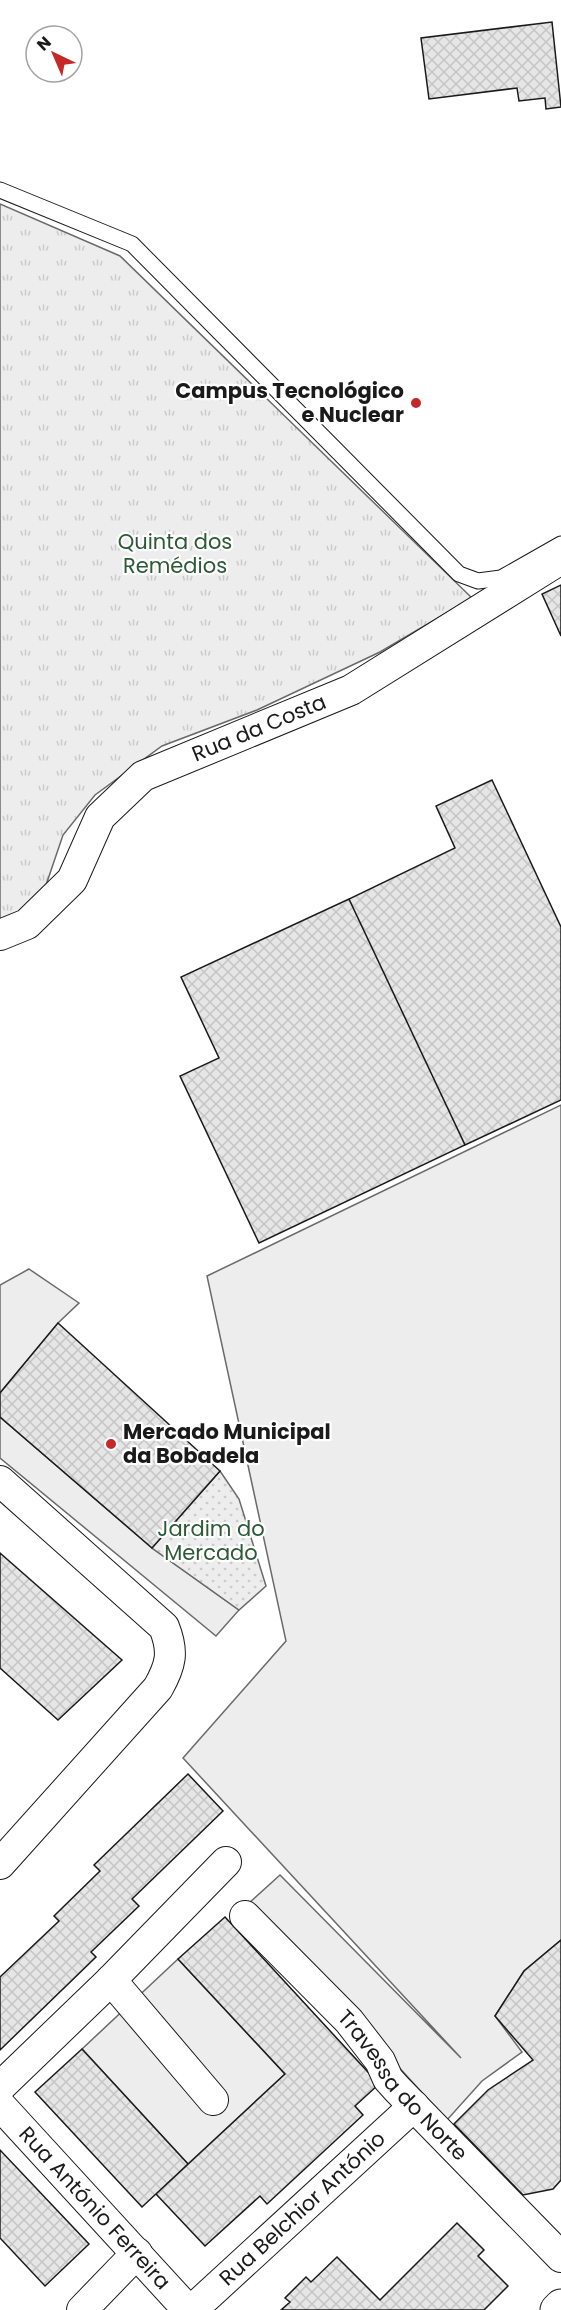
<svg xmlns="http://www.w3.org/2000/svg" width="561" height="2310" font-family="Poppins,sans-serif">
<defs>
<pattern id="park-tufts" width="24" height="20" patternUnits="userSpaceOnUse" patternTransform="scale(1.5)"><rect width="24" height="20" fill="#ededed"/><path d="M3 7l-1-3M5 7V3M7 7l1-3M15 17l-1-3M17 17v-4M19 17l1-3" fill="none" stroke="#cbcbcb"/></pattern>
<pattern id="garden-dots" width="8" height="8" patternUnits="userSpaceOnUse" patternTransform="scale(1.5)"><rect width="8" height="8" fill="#ededed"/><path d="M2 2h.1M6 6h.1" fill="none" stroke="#cbcbcb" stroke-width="1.8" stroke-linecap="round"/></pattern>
<pattern id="building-cross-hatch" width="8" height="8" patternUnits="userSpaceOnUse" patternTransform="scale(1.5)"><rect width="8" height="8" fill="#e6e6e6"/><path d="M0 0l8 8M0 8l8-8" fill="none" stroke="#c5c5c5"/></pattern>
</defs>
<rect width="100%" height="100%" fill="#fff"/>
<!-- built -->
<path fill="#ededed" stroke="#6a6a6a" stroke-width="1.5" d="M561,1105V1940L524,1971L495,2016L522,2052L482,2081L447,2120L249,1903L280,1875L461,2058L183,1758L286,1641L207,1276Z
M29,1269L79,1303L58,1323L0,1393V1285Z
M0,1417L152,1548L239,1610L216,1636L0,1458Z
M178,1959L285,2074L188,2164L82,2049Z"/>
<!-- park -->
<path fill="url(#park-tufts)" stroke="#6a6a6a" stroke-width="1.5" d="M0,204L120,256L472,598L380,652L257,710L162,746L95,795L63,835L45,888L17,915L0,921Z"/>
<!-- garden -->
<path fill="url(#garden-dots)" stroke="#6a6a6a" stroke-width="1.5" d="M220,1471L239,1499L266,1586L239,1610L152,1548Z"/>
<!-- building -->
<path fill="url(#building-cross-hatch)" stroke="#1a1a1a" stroke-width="1.5" d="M552,22L561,107L546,109L545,98L519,101L517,88L429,99L421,38Z
M561,585V636L542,594Z
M492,780L561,927V1100L465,1145L349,899L455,848L436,806Z
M349,899L465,1145L259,1243L180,1076L219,1058L181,977Z
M58,1323L220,1471L152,1548L0,1417V1393Z
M0,1553L122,1660L58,1720L0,1668Z
M188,1774L223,1811L132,1899L139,1906L91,1952L96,1957L0,2050V1977L59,1921L54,1916L100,1871L94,1865Z
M225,1917L379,2084L355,2106L363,2115L267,2204L260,2196L205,2246L156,2194L285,2074L178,1959Z
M561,1940V2180L553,2189L523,2195L454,2124L488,2090L533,2060L495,2016L524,1971Z
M82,2049L188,2164L142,2207L35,2092Z
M0,2150L89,2244L45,2286L0,2238Z
M457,2223L484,2250L478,2256L508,2286L484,2310H281L290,2302L285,2298L306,2277L311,2282L337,2257L380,2300Z"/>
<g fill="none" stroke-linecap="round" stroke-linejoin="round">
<defs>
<path id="service" d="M0,190L132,244L459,574L478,581L501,578L561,544"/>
<g id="minor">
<path id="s1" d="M0,935L27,924L72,880L100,817L143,776L351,690L561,559"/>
<path d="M0,1481L164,1627C174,1652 171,1665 158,1688L0,1864"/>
<path id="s2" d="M245,1916L349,2021L380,2061L388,2079L397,2089L561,2257"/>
<path d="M111,1980L213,2100"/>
<path d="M0,2087L111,1980L226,1862"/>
<path id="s3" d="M0,2105L188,2310"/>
<path d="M82,2310L137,2253"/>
<path id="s4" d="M192,2310L414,2106"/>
</g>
<path id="tertiary" d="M557,2310L561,2306"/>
</defs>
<!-- service casing -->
<use href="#service" stroke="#1a1a1a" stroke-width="17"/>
<!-- minor casing -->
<use href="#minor" stroke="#1a1a1a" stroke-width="32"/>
<!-- tertiary casing -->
<use href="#tertiary" stroke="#1a1a1a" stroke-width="35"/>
<!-- service -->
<use href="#service" stroke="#fff" stroke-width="15"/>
<!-- minor -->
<use href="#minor" stroke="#fff" stroke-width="30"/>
<!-- tertiary -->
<use href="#tertiary" stroke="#fff" stroke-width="33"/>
</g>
<!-- markers -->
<g fill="#c62828" stroke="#fff" stroke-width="2">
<circle cx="416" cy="403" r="6"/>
<circle cx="111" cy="1444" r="6"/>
</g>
<g text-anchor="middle" stroke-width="4.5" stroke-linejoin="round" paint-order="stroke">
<!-- poi labels -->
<g font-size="21" font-weight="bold" fill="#1a1a1a" stroke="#fff" text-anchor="end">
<text x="404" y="398">Campus Tecnológico<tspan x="404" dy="24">e Nuclear</tspan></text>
<text x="123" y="1439" text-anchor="start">Mercado Municipal<tspan x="123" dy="24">da Bobadela</tspan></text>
</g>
<!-- park labels -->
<g font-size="21" fill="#2b5a34" stroke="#fff">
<text x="175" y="549">Quinta dos<tspan x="175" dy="24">Remédios</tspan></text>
<text x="211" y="1536">Jardim do<tspan x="211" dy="24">Mercado</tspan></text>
</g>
<!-- street labels -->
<g font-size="21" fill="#1a1a1a" stroke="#fff">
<text dy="7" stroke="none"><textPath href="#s1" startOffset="346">Rua da Costa</textPath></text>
<text dy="7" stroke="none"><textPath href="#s2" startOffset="232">Travessa do Norte</textPath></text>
<text dy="7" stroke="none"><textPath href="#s3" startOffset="140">Rua António Ferreira</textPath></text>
<text dy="7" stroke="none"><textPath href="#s4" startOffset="150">Rua Belchior António</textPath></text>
</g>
</g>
<!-- north arrow -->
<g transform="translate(54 54) rotate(316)"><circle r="28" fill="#ffffff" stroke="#a3a3a3" stroke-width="1.5"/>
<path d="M0-4.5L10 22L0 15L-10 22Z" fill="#c62828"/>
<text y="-9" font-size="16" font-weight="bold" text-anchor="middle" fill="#1a1a1a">N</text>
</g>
</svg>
